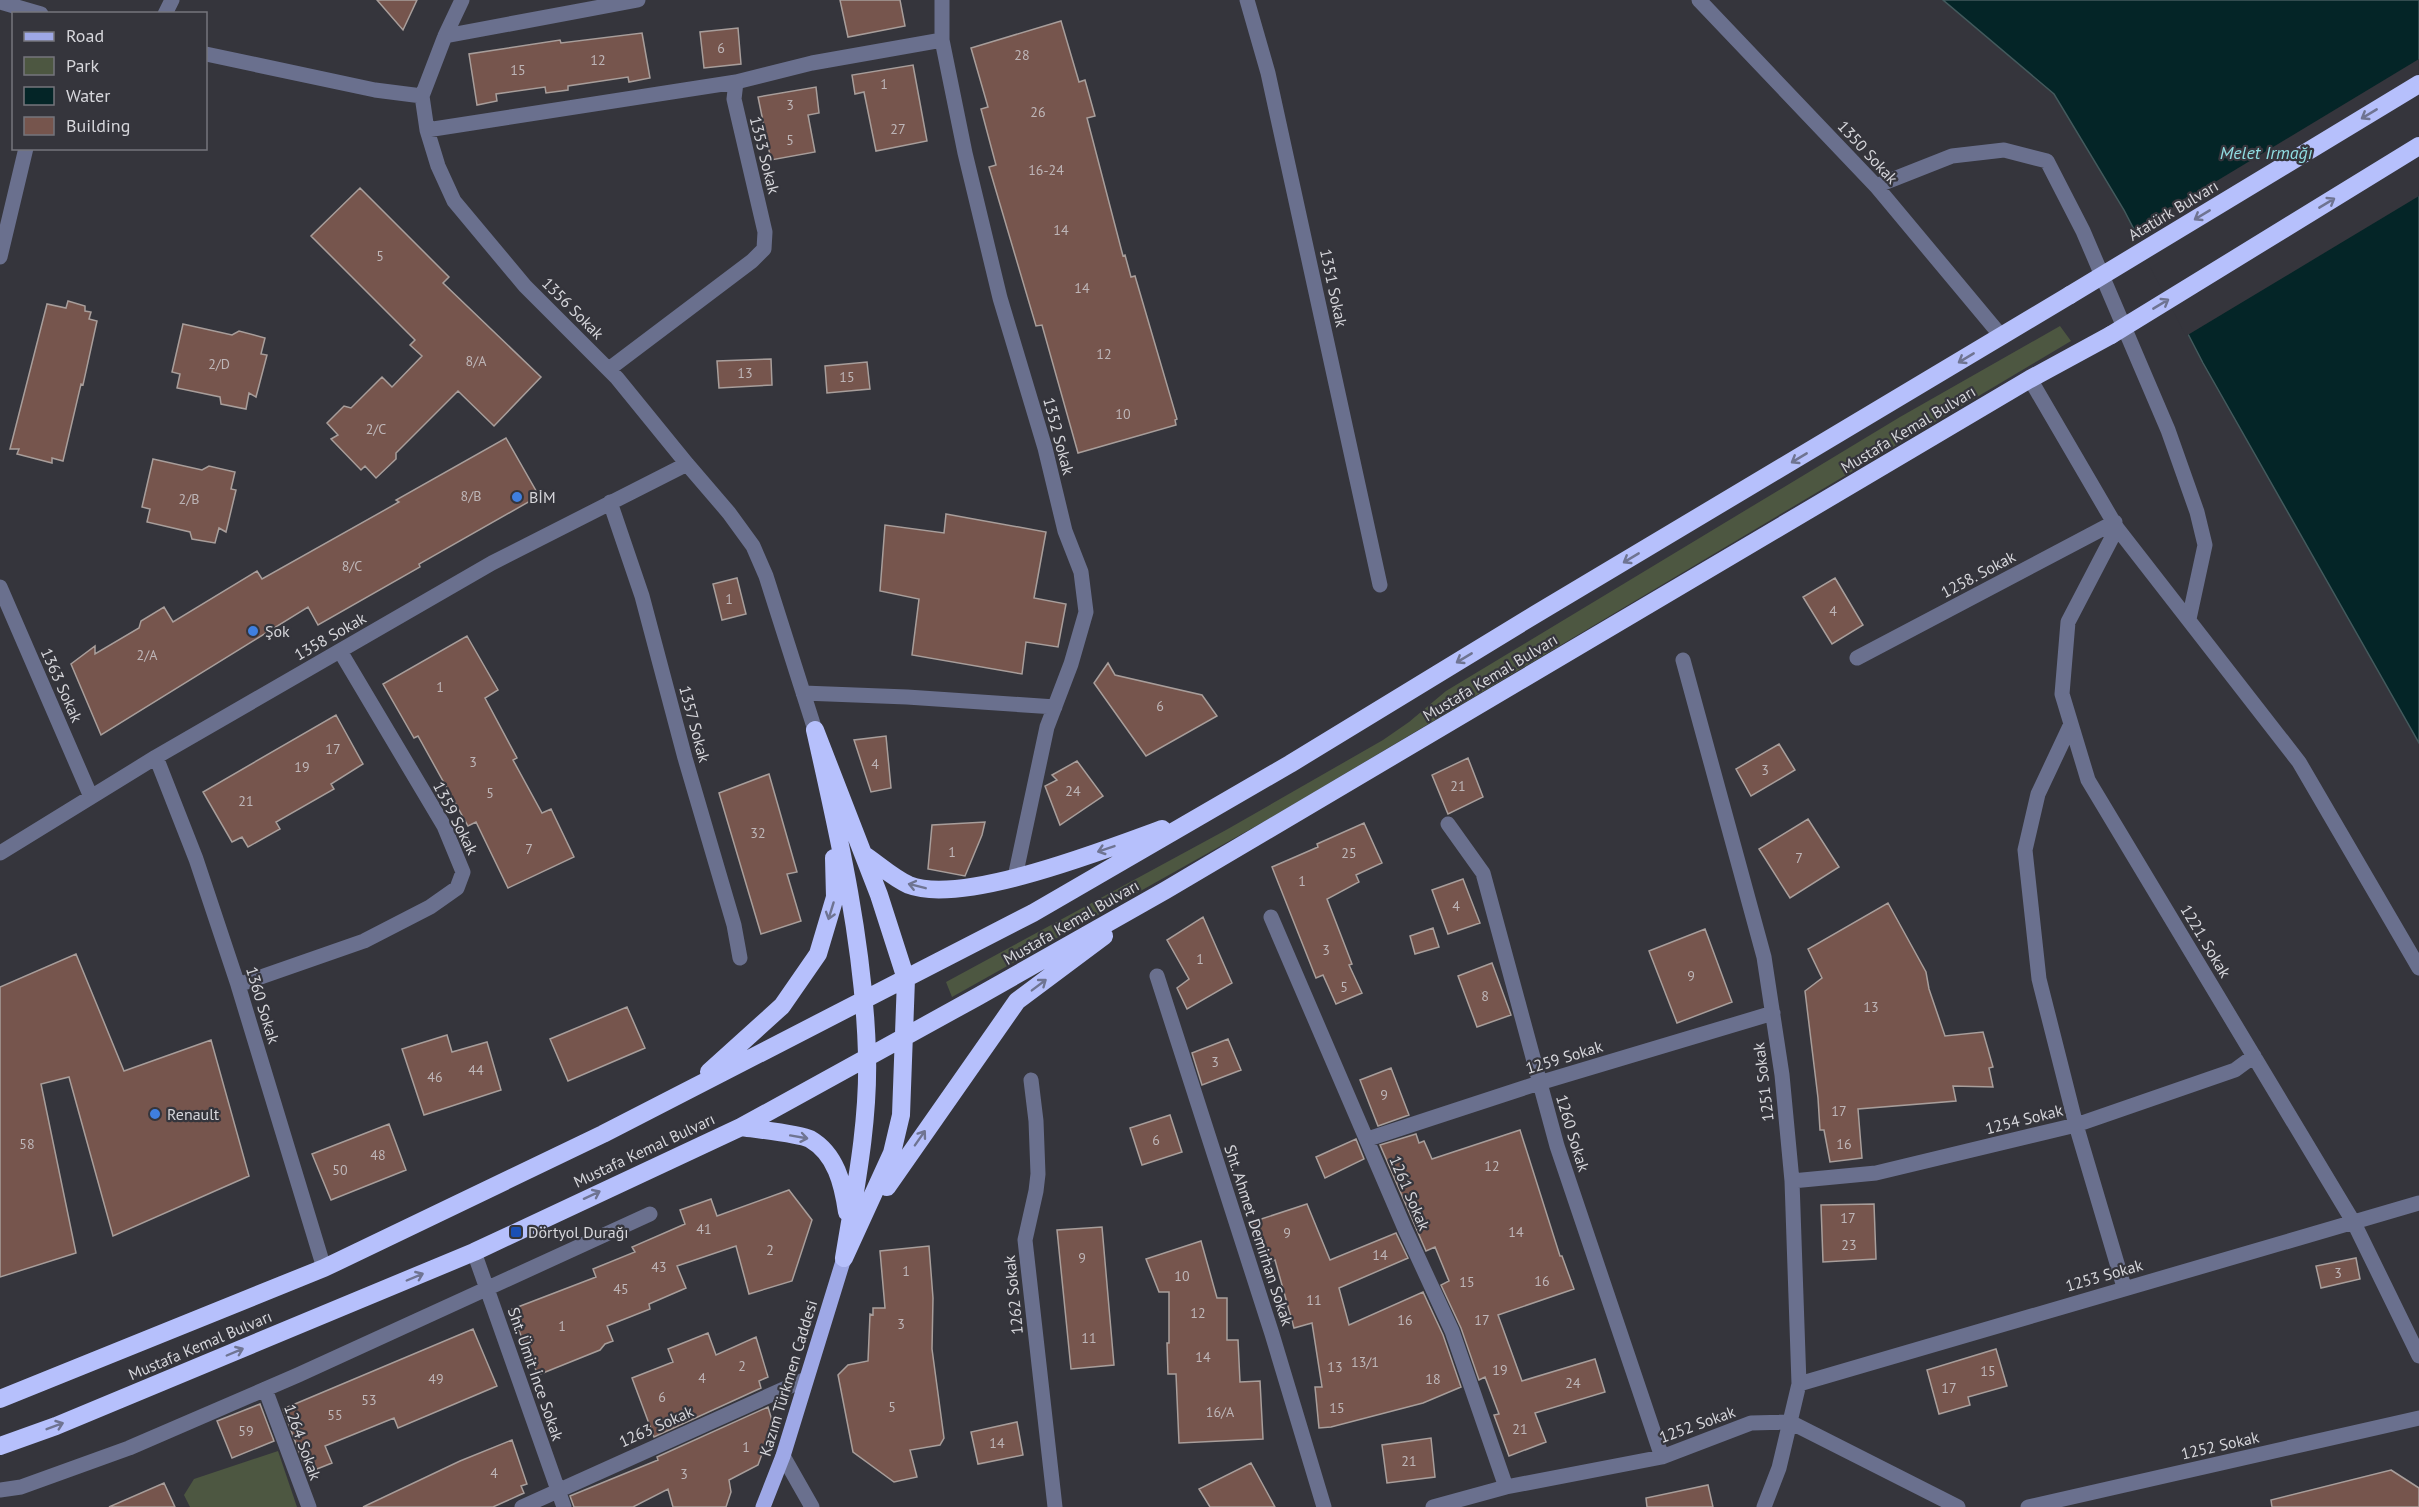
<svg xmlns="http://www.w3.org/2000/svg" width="2419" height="1507" font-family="'PT Sans',sans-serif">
<rect width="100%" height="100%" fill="#35353c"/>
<!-- green -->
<path fill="#4d5741" d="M2060,326L2071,341L1274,816L952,997L946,982L1226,830L1383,740L1409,722L1446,691L1900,417Z
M278,1451L297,1507H190L184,1495L194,1479Z"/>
<!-- water -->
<path fill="#042527" stroke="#435a5d" stroke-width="1.5" d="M1943,0H2419V743L2203,363L2124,210L2054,94Z"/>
<!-- pier -->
<path fill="#35353c" d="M2419,59V196L2186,336L2132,232Z"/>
<!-- building -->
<path fill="#76554d" stroke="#a89e9b" stroke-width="1.5" d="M377,0H417L403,30Z
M840,0H900L905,26L848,37Z
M1061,21L1079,82L1085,80L1095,116L1087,118L1123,256L1125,255L1131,277L1135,276L1177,419L1175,420L1176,425L1078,453L1042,325L1036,326L989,167L996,165L981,109L988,107L971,48Z
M738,28L741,64L704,68L700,32Z
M642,33L650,78L629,82L628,77L568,86V90L546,93L545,87L496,94L497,101L477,105L469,54L560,40L561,43Z
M913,65L927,141L876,151L864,92L855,94L852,75Z
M816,87L819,113L808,115L815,152L771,160L758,97Z
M360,188L449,277L443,283L541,377L494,426L458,391L396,453V459L376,478L365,466L361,470L331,439L338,435L327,423L344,406L351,408L382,377L392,387L422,356L410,345L415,340L311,236Z
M68,301L85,306V311L91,312L89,319L97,321L83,385L81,384L63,461L52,458V463L17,454L19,449H10L47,304L66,308Z
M183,324L232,335L239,331L265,338L261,354L267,355L256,397L249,393L246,409L221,404L220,397L177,388L180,374L172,372Z
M771,359L772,385L719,388L717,361Z
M867,362L870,389L827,393L825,366Z
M506,438L539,496L419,564L420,567L318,625L308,607L101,735L71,664L95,646V654L139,628L141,621L164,607L173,622L257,571L262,579L399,502L396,500Z
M153,459L202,470L209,466L235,472L231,489L236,490L226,532L219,528L215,543L192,539L190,532L147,522L150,509L142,507Z
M946,514L1046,532L1034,598L1066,604L1058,647L1026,642L1022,674L912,655L919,599L880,591L885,525L944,533Z
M737,578L746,614L722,620L713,584Z
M1835,578L1863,625L1832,644L1803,597Z
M467,636L498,690L485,698L517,758L513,760L542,813L551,809L574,857L508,888L476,822L468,826L418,736L414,738L383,684Z
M1108,663L1115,675L1202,695L1217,716L1146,756L1094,683Z
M336,715L363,764L331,784L334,789L276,822L280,829L248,847L242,837L232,842L203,792Z
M886,736L891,788L871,792L854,740Z
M1779,744L1795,770L1751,796L1736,769Z
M1468,758L1483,797L1448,814L1432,775Z
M1077,761L1103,796L1060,825L1045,786L1057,780L1052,775Z
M769,774L797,872L787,874L801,921L761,934L719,793Z
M1808,819L1839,867L1790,898L1759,849Z
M985,822L982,835L965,876L928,869L932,825Z
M1364,823L1382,863L1356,875L1359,882L1327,899L1352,964L1349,965L1362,993L1336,1004L1323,975L1316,978L1272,867L1318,847L1317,844Z
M1463,879L1480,923L1448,934L1432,890Z
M1888,903L1926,972L1929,989L1945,1036L1983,1032L1993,1067L1989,1068L1993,1087L1953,1086L1956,1101L1858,1109L1862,1158L1830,1162L1824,1130H1820L1818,1098L1805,991L1822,978L1808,949Z
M1203,917L1232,983L1187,1009L1177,988L1189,979L1167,940Z
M1433,928L1439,947L1415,954L1410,936Z
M1705,929L1732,1002L1677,1023L1649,951Z
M76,954L124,1071L211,1040L249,1176L113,1236L69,1077L41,1084L76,1253L0,1277V987Z
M1492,963L1511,1015L1477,1027L1458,976Z
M627,1007L645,1048L568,1081L550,1039Z
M447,1035L452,1052L487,1042L501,1090L424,1115L402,1049Z
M1228,1039L1241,1070L1202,1085L1192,1053Z
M1391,1068L1409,1115L1378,1126L1360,1080Z
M1170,1115L1182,1152L1142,1165L1130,1128Z
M389,1124L406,1170L331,1200L312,1154Z
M1520,1130L1560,1256H1562L1574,1289L1498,1315L1522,1381L1595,1359L1605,1392L1535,1413L1546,1442L1509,1456L1494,1415L1499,1414L1485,1377L1479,1380L1461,1328L1441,1285L1449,1281L1435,1247L1426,1251L1380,1145L1416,1134L1419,1143L1424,1141L1432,1159Z
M1356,1139L1364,1159L1325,1178L1316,1157Z
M789,1190L812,1220L792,1281L749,1294L736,1246L677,1266L686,1288L649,1304L650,1309L607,1326L613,1341L605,1344L600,1350L538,1375L510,1310L596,1277L593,1269L635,1252L632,1247L685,1224L680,1210L711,1199L717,1216Z
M1307,1204L1330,1260L1396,1233L1408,1258L1339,1288L1349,1325L1423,1292L1443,1335L1461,1387L1423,1403L1331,1427L1319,1428L1315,1387H1322L1312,1323L1294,1328L1275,1260L1267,1262L1252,1222Z
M1874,1204L1876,1259L1823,1262L1821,1205Z
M1102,1227L1114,1365L1071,1369L1057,1230Z
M1201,1241L1217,1298H1227V1340H1238L1240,1382L1260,1381L1263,1439L1179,1443L1176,1374H1168L1167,1343H1169V1292H1159L1146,1259Z
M929,1246L933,1298L932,1349L944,1438L940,1445L910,1450L917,1477L894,1482L853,1452L838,1375L848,1365L868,1361L870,1314L873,1315V1308H885L880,1251Z
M2356,1258L2360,1279L2321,1288L2316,1266Z
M473,1329L497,1386L398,1428L394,1418L325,1446L332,1463L307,1473L283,1409Z
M708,1333L716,1355L756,1337L768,1377L759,1381L761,1388L654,1437L632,1378L673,1362L668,1349Z
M1996,1349L2007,1386L1968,1397L1970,1405L1939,1414L1927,1370Z
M260,1404L274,1441L232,1458L217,1421Z
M768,1407L773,1424L758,1465L729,1480L731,1492L726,1507H673L668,1489L633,1507H574L570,1496L658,1460L657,1457Z
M1017,1422L1023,1455L978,1464L971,1432Z
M1431,1438L1435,1477L1387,1483L1382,1445Z
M512,1440L527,1484L521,1486L524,1493L493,1507H363L460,1461Z
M1251,1463L1275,1507H1210L1199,1489Z
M2391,1470L2419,1488V1507H2272L2271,1500Z
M164,1483L175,1507H109Z
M1708,1485L1713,1507H1647L1646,1498Z"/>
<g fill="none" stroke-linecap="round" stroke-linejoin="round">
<!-- minor -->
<path stroke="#6a708e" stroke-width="15" d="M462,0L445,36L422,96L427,130L438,166L454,201L525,286L617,378L687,464L729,513L753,546L766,576L815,730
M942,0V40L965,153L1000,298L1045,448L1065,531L1081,572L1086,612L1071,664L1047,727L1015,877
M1247,0L1268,73L1380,585
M1699,0L1876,186L2002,337
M0,2L41,14
M165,14L172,0
M445,36L638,0
M206,54L375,90L422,96
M427,130L736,82
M1876,186L1952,156L2004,150L2047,161L2083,231L2168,430L2197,512L2205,545L2189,619
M0,257L26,148
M609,369L752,261L764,249L765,232L734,99L736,82L812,63L942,40
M2030,379L2117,528L2299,762L2419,968
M610,502L642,596L685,758L734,925L740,958
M2117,528L2068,622L2062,694L2088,780L2354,1223L2419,1356
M0,587L91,797
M1857,658L2115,522
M1683,660L1764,957L1782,1075L1792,1181L1799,1384L1779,1468L1764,1507
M803,693L907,697L1055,707
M2071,724L2038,794L2025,850L2039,979L2076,1125L2124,1287
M156,757L196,859L238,985L324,1268
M1448,824L1483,873L1557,1146L1662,1457
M0,853L156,757L492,563L687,464
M1271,917L1405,1229L1452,1331L1506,1487
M1157,976L1272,1334L1324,1507
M238,985L364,941L430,907L457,888L463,872L444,826L340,651
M1031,1080L1036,1121L1038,1174L1036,1191L1025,1240L1055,1507
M1368,1139L1539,1083L1773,1013
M1792,1181L1876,1173L2076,1125L2235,1070L2254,1056
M474,1252L564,1507
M1799,1384L2419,1203
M265,1389L309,1507
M783,1456L812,1507
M0,1490L21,1487L129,1448L298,1375L650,1214
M522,1507L806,1379
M1433,1507L1506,1487L1662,1457L1751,1423L1790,1422L1958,1507
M2028,1507L2419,1418"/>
<!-- major -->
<path stroke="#9ea8e6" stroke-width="15" d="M763,1507L783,1456L844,1258"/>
<!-- highway -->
<path stroke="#b6c0fc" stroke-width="18" d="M815,730L879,895L906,979L901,1115L892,1153L844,1258C855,1191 869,1123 867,1054C864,945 839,836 815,730Z
M863,854C877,863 893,878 909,885C962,906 1107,849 1162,829
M709,1072L782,1006L818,954L835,897L834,858
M741,1127C755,1129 800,1134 810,1139C836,1154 843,1184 847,1212
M887,1187L1017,1001L1104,936
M0,1399L324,1268L603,1134L1033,913L1290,764L1536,614L2070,295
M0,1446L56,1426L474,1252L741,1127L977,997L1166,890L2030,379L2111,335"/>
<!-- highway-bridge -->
<path stroke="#b6c0fc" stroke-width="18" d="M2070,295L2419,84
M2111,335L2419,146"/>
</g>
<!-- one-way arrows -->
<defs><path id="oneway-shaft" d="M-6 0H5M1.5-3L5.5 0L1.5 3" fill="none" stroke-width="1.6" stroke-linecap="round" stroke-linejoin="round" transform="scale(1.5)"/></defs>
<g stroke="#6f7492">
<use href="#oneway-shaft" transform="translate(2369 114) rotate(149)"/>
<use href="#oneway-shaft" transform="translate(2327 203) rotate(-31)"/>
<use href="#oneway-shaft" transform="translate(2202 215) rotate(149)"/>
<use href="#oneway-shaft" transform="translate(2161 304) rotate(-31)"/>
<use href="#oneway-shaft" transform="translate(1966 358) rotate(149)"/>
<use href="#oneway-shaft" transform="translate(1799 458) rotate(149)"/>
<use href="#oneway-shaft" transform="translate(1631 558) rotate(149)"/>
<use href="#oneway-shaft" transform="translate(1464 658) rotate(149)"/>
<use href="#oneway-shaft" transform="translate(1106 849) rotate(161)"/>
<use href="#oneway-shaft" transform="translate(917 886) rotate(-166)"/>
<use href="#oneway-shaft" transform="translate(831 911) rotate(107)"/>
<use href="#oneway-shaft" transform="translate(1039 985) rotate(-37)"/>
<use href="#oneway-shaft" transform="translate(799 1137) rotate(10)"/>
<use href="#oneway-shaft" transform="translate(920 1138) rotate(-55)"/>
<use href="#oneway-shaft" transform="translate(592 1195) rotate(-25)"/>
<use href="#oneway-shaft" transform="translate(415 1277) rotate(-23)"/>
<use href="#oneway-shaft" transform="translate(235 1352) rotate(-23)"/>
<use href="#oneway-shaft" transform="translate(55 1426) rotate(-21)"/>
</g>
<!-- markers -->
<g fill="#3f7fe0" stroke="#35353c" stroke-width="2">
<circle cx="517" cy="497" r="6"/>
<circle cx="253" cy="631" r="6"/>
<circle cx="155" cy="1114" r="6"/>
</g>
<rect fill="#1a4fb4" stroke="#35353c" stroke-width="2" x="510" y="1226" width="12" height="12" rx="3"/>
<g text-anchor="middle" stroke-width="4.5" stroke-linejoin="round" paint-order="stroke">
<!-- number labels -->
<g font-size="14" fill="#beb6b8">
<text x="721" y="53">6</text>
<text x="1022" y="60">28</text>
<text x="598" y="65">12</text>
<text x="518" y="75">15</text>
<text x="884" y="89">1</text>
<text x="790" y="110">3</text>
<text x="1038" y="117">26</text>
<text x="898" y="134">27</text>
<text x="790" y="145">5</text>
<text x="1046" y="175">16-24</text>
<text x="1061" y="235">14</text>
<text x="380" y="261">5</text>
<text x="1082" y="293">14</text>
<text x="1104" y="359">12</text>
<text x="476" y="366">8/A</text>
<text x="219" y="369">2/D</text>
<text x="745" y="378">13</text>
<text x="847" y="382">15</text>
<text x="1123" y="419">10</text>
<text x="376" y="434">2/C</text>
<text x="471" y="501">8/B</text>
<text x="189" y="504">2/B</text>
<text x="352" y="571">8/C</text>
<text x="729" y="604">1</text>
<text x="1833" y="616">4</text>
<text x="147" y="660">2/A</text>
<text x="440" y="692">1</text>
<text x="1160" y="711">6</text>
<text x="333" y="754">17</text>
<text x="473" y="767">3</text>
<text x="875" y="769">4</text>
<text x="302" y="772">19</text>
<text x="1765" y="775">3</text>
<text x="1458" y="791">21</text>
<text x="1073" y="796">24</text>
<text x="490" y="798">5</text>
<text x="246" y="806">21</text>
<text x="758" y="838">32</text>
<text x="529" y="854">7</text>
<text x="952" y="857">1</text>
<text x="1349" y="858">25</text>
<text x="1799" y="863">7</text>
<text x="1302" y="886">1</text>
<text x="1456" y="911">4</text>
<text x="1326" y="955">3</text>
<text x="1200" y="964">1</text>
<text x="1691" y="981">9</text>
<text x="1344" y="992">5</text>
<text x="1485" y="1001">8</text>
<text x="1871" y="1012">13</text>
<text x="1215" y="1067">3</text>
<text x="476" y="1075">44</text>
<text x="435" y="1082">46</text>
<text x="1384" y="1100">9</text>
<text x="1839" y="1116">17</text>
<text x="1156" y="1145">6</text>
<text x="27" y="1149">58</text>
<text x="1844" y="1149">16</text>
<text x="378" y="1160">48</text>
<text x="1492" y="1171">12</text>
<text x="340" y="1175">50</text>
<text x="1848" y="1223">17</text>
<text x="704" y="1234">41</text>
<text x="1516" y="1237">14</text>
<text x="1287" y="1238">9</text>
<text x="1849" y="1250">23</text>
<text x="770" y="1255">2</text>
<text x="1380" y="1260">14</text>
<text x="1082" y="1263">9</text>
<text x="659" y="1272">43</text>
<text x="906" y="1276">1</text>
<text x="2338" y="1278">3</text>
<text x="1182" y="1281">10</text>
<text x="1542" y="1286">16</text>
<text x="1467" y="1287">15</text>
<text x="621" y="1294">45</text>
<text x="1314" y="1305">11</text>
<text x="1198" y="1318">12</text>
<text x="1405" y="1325">16</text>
<text x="1482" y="1325">17</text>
<text x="901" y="1329">3</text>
<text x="562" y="1331">1</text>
<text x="1089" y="1343">11</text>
<text x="1203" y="1362">14</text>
<text x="1365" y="1367">13/1</text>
<text x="742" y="1371">2</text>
<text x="1335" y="1372">13</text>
<text x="1500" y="1375">19</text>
<text x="1988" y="1376">15</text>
<text x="702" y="1383">4</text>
<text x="436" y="1384">49</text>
<text x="1433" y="1384">18</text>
<text x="1573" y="1388">24</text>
<text x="1949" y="1393">17</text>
<text x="662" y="1402">6</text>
<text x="369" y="1405">53</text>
<text x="892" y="1412">5</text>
<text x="1337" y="1413">15</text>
<text x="1220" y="1417">16/A</text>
<text x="335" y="1420">55</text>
<text x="1520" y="1434">21</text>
<text x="246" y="1436">59</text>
<text x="997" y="1448">14</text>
<text x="746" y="1452">1</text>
<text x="1409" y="1466">21</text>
<text x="494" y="1478">4</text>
<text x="684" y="1479">3</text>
</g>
<!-- street labels -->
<g font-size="16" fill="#d6d6db" stroke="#35353c">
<text transform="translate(1868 152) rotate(47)" y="6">1350 Sokak</text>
<text transform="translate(765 155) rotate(76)" y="6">1353 Sokak</text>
<text transform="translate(2173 210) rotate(-31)" y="6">Atatürk Bulvarı</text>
<text transform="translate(1334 288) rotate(78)" y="6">1351 Sokak</text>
<text transform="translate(573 308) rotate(45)" y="6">1356 Sokak</text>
<text transform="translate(1908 429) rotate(-31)" y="6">Mustafa Kemal Bulvarı</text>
<text transform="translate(1059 436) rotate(75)" y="6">1352 Sokak</text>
<text transform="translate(1978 574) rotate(-28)" y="6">1258. Sokak</text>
<text transform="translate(330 636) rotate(-30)" y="6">1358 Sokak</text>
<text transform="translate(1490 677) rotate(-31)" y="6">Mustafa Kemal Bulvarı</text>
<text transform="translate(62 685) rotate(66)" y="6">1363 Sokak</text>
<text transform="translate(695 724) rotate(75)" y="6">1357 Sokak</text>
<text transform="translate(456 818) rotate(63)" y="6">1359 Sokak</text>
<text transform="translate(1071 922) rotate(-30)" y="6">Mustafa Kemal Bulvarı</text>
<text transform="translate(2206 941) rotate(59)" y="6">1221. Sokak</text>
<text transform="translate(263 1005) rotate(73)" y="6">1360 Sokak</text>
<text transform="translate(1564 1057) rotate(-17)" y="6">1259 Sokak</text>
<text transform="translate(1763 1082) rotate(-97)" y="6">1251 Sokak</text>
<text transform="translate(2024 1119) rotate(-14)" y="6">1254 Sokak</text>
<text transform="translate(1573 1133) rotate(73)" y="6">1260 Sokak</text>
<text transform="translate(644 1150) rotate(-25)" y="6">Mustafa Kemal Bulvarı</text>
<text transform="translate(1410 1193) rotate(67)" y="6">1261 Sokak</text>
<text transform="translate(1259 1235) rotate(72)" y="6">Sht. Ahmet Demirhan Sokak</text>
<text transform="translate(2104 1275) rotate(-16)" y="6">1253 Sokak</text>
<text transform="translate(1013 1295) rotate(-96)" y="6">1262 Sokak</text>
<text transform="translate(200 1345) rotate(-23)" y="6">Mustafa Kemal Bulvarı</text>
<text transform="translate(536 1374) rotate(71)" y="6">Sht. Ümit İnce Sokak</text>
<text transform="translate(788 1378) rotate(-73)" y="6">Kazım Türkmen Caddesi</text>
<text transform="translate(1697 1424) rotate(-20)" y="6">1252 Sokak</text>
<text transform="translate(656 1426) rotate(-24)" y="6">1263 Sokak</text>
<text transform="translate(303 1442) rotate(70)" y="6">1264 Sokak</text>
<text transform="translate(2220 1445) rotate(-13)" y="6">1252 Sokak</text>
</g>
<!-- poi labels -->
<g font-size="16" fill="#d6d6db" stroke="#35353c" text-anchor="start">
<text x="529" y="503">BİM</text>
<text x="265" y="637">Şok</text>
<text x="167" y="1120">Renault</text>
<text x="528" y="1238">Dörtyol Durağı</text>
</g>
<!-- water labels -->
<g font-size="18" font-style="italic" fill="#90dde2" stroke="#35353c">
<text x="2266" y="159">Melet Irmağı</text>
</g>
</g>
<!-- legend -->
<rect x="12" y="12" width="195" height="138" fill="#35353c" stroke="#75757c" stroke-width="1.5"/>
<rect x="24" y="32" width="30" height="9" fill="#9ea8e6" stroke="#75757c" stroke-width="1.5"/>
<text x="66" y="42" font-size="18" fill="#d6d6db">Road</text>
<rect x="24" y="57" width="30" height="18" fill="#4d5741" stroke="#75757c" stroke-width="1.5"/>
<text x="66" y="72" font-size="18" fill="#d6d6db">Park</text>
<rect x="24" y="87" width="30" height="18" fill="#042527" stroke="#75757c" stroke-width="1.5"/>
<text x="66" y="102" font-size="18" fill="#d6d6db">Water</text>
<rect x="24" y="117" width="30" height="18" fill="#76554d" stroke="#75757c" stroke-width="1.5"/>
<text x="66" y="132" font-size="18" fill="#d6d6db">Building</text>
</svg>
